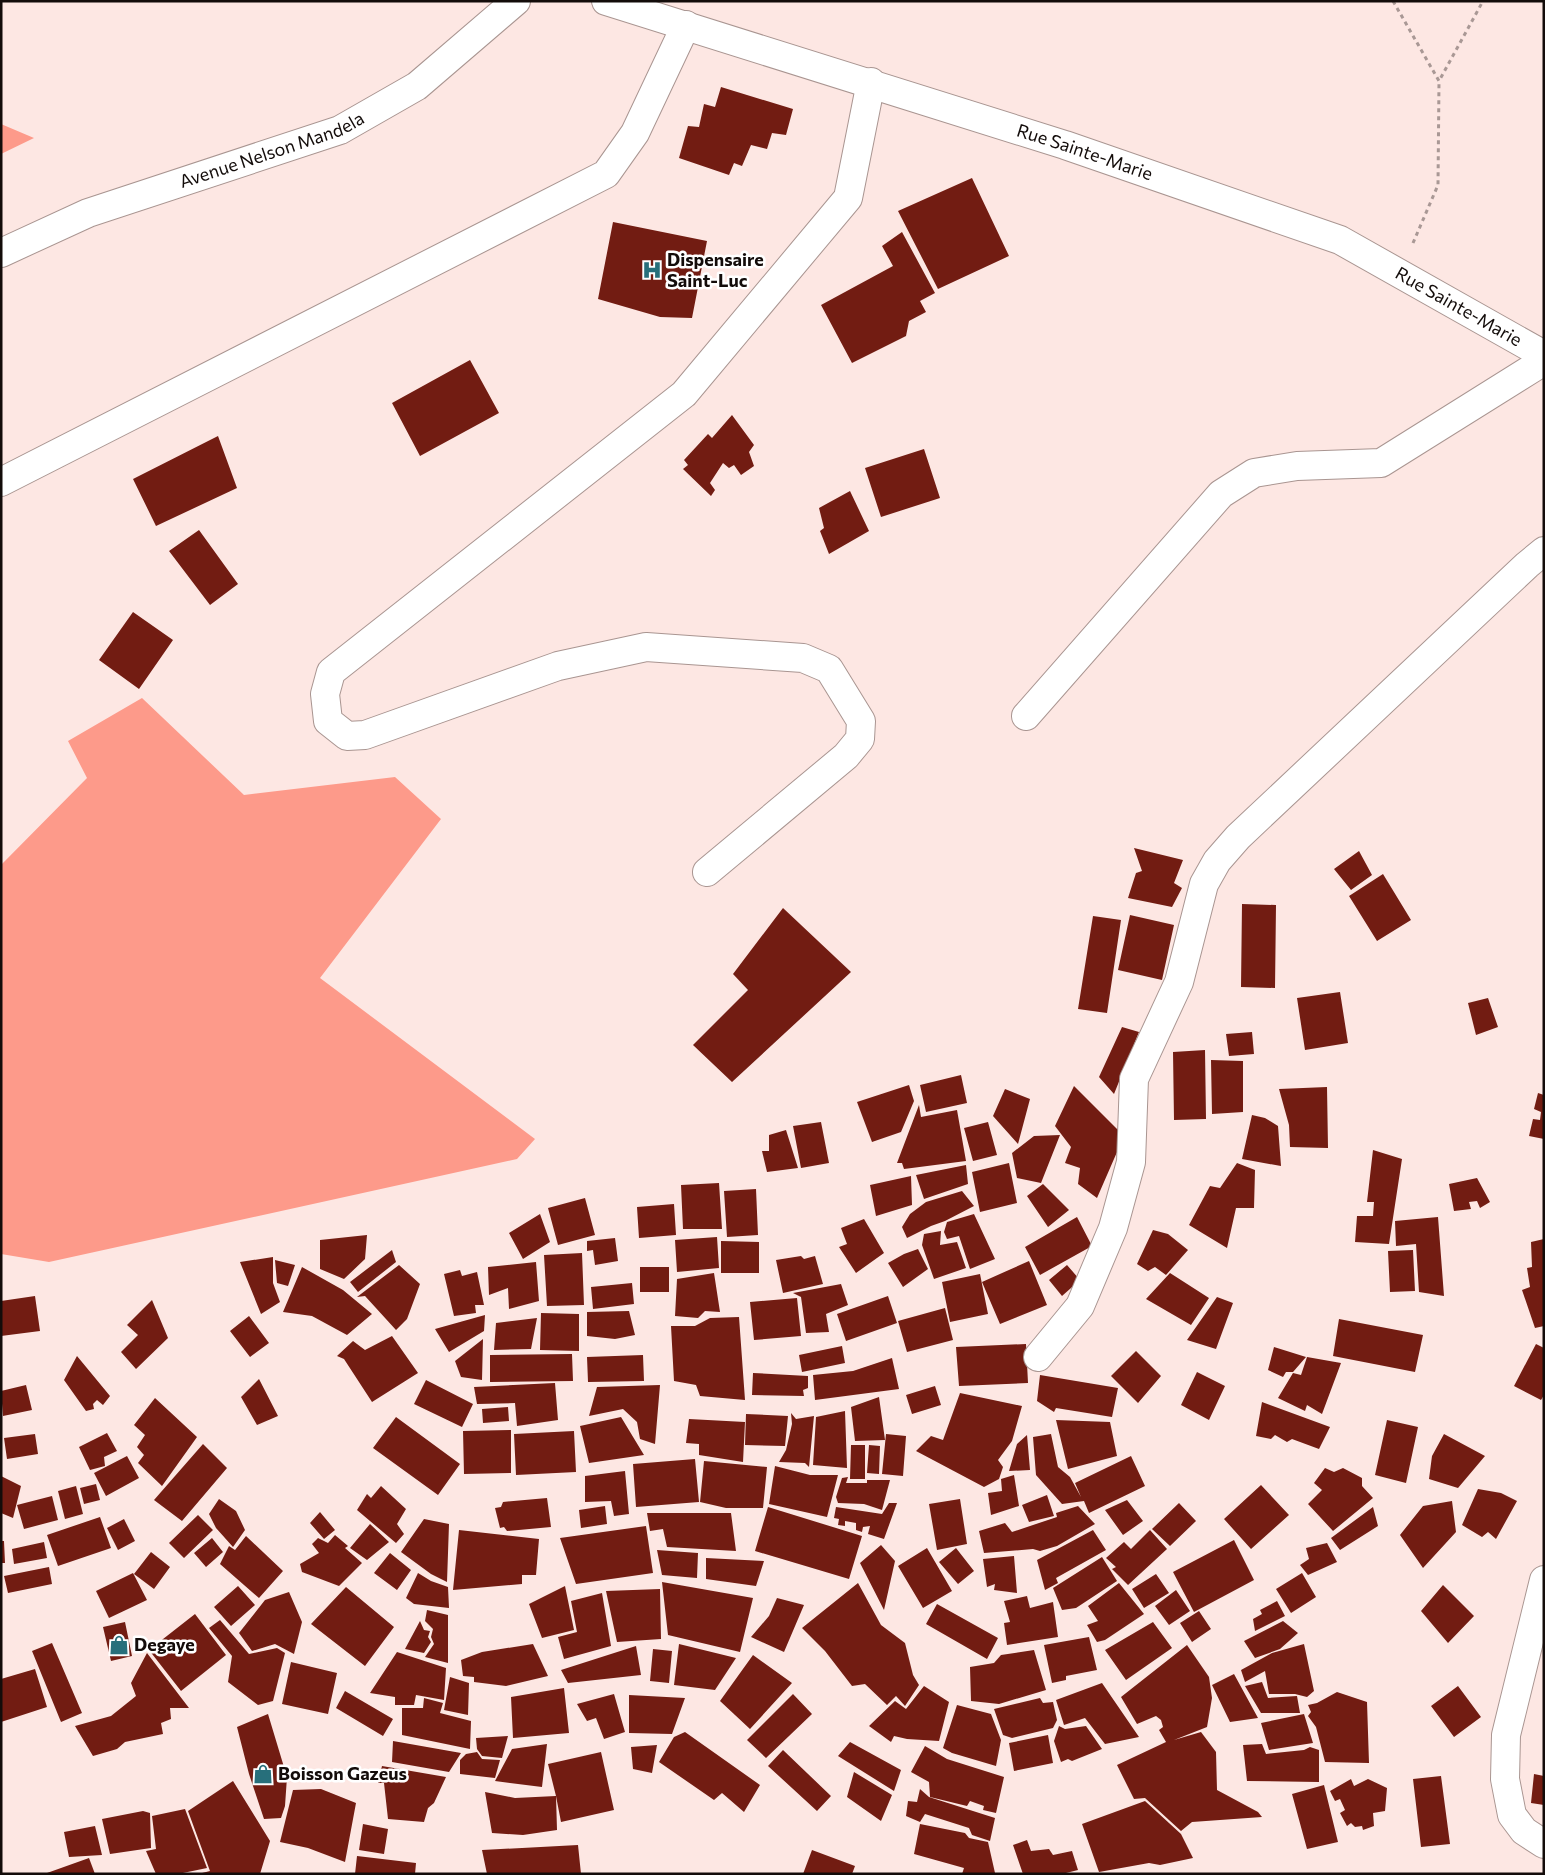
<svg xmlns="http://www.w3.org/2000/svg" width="1545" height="1875" font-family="Commissioner,sans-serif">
<rect width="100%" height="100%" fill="#fde7e3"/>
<!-- forest -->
<path fill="#fd9a8a" d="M1,124L34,138L1,154Z
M142,698L244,795L395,777L441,819L320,978L535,1139L517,1159L49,1262L1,1254V865L87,778L68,741Z"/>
<!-- building -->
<path fill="#721c12" d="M721,87L793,109L786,135L772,133L767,149L751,145L742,166L734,163L729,175L679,158L688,126L699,127L704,104L715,107Z
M972,178L1009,256L938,289L898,211Z
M613,222L707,241L692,318L660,317L598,299Z
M902,232L935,293L920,301L926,312L909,321L906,336L852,363L821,305L893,266L882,246Z
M470,360L499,413L420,456L392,403Z
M732,415L754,445L749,452L754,466L741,475L734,465L729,468L723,463L710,483L715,490L711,496L683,469L688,465L684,460L708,434L712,438Z
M218,436L237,488L156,526L133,479Z
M924,449L940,498L881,517L865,468Z
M850,491L869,531L829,554L820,531L824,528L819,508Z
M199,530L238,584L210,605L169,551Z
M133,612L173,640L139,689L99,660Z
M1134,848L1183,860L1174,883L1182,888L1172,907L1128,898L1136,873L1142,871Z
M1359,851L1372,875L1351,890L1334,869Z
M1383,874L1411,920L1377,941L1349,896Z
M1242,904L1276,905L1275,988L1241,987Z
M783,908L851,972L732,1082L693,1045L748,990L733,974Z
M1130,915L1174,925L1162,980L1118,970Z
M1093,916L1121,920L1107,1013L1078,1009Z
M1340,992L1348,1043L1305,1050L1297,998Z
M1488,998L1498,1027L1476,1035L1468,1003Z
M1122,1027L1139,1032L1114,1094L1099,1077Z
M1252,1032L1254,1054L1229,1056L1226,1034Z
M1205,1050L1206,1119L1174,1120L1173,1052Z
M1211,1060L1243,1061V1112L1212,1114Z
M961,1075L967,1103L926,1112L920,1085Z
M909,1085L914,1101L901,1132L872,1142L857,1102Z
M1074,1086L1124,1136L1097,1198L1078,1184L1080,1168L1065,1163L1071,1147L1055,1126Z
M1327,1087L1328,1148L1290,1147L1289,1125L1279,1089Z
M1005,1089L1030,1099L1018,1144L993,1116Z
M1538,1093L1544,1095V1139L1529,1136L1533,1119L1540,1120L1541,1112L1534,1109Z
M919,1105L921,1117L957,1110L966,1161L904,1169L902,1163H897Z
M1252,1115L1265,1118L1278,1126L1281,1166L1242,1159Z
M821,1122L829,1163L801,1168L793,1126Z
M988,1122L997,1155L973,1161L964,1128Z
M786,1130L798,1168L767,1172L762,1151H769V1135Z
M1060,1135L1041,1183L1017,1178L1012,1153L1034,1136Z
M1373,1150L1402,1159L1389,1244L1355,1242L1357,1216H1373L1374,1202H1367Z
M1009,1163L1017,1203L980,1212L972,1172Z
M1237,1163L1255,1170L1254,1208H1236L1227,1248L1189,1225L1210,1186L1220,1188Z
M966,1165L968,1184L924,1199L916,1175Z
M911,1176L912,1205L876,1216L870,1185Z
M1477,1178L1490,1202L1480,1208L1477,1201L1469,1202L1471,1209L1454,1211L1449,1184Z
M719,1183L722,1229H683L681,1185Z
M1043,1184L1069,1210L1048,1227L1027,1196Z
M756,1189L758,1235L727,1237L724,1191Z
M962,1191L974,1206L945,1221L931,1226L907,1238L902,1227L910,1214L926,1202Z
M585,1198L595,1235L558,1245L548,1208Z
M674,1204L676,1235L639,1238L637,1207Z
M540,1214L550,1242L523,1259L509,1233Z
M974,1214L995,1259L970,1269L959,1236L947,1239L944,1232L947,1222Z
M1077,1217L1092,1246L1040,1275L1025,1247Z
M1438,1217L1444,1296L1419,1292L1416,1244L1396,1246L1395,1221Z
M864,1219L884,1253L856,1273L839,1247L847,1244L841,1228Z
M1153,1230L1168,1234L1188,1250L1166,1275L1155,1267L1148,1271L1137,1264Z
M941,1231L940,1245L957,1242L966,1268L934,1279L922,1245L924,1234Z
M367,1235L365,1259L344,1279L320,1269V1240Z
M717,1237L719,1268L677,1272L675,1240Z
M615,1238L618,1261L595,1265L593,1250L587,1251V1241Z
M1544,1239V1326L1535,1328L1522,1290L1530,1287L1527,1268L1532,1267L1531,1242Z
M721,1241L759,1242V1273H721Z
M918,1249L928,1269L903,1287L888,1263L904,1254Z
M392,1250L396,1262L358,1292L350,1282Z
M1413,1250L1415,1291L1390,1292L1388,1251Z
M582,1253L584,1305L547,1306L544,1255Z
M801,1256L804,1259L815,1256L823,1284L783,1293L776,1260Z
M273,1257V1283L280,1302L261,1314L240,1262Z
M275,1260L295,1265L288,1286L277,1283Z
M1029,1261L1047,1305L1000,1324L982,1282Z
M536,1262L539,1301L509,1309L508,1288L489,1295L488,1267Z
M399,1265L420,1284L407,1319L396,1330L365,1296L357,1297Z
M1067,1265L1080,1280L1062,1296L1049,1280Z
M302,1267L343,1290L372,1314L347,1335L312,1316L283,1312Z
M640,1267H669V1292H640Z
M460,1270L462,1276L477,1272L484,1305H475L476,1313L454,1316L444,1274Z
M714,1273L720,1312L705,1311L698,1318L675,1316L677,1279Z
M1170,1273L1209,1298L1191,1325L1146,1299Z
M980,1274L988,1314L950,1322L942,1282Z
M632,1283L634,1304L593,1309L591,1287Z
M841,1284L848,1305L826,1314L829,1332L806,1333L801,1297L793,1293Z
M35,1296L40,1331L1,1336V1301Z
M888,1296L897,1323L846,1341L837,1314Z
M1217,1297L1233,1303L1216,1349L1187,1340Z
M797,1298L801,1336L754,1340L750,1302Z
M152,1300L168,1338L136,1369L121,1352L138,1335L127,1325Z
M945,1308L953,1340L907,1352L898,1321Z
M629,1311L635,1335L615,1339L587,1336V1312Z
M541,1313L579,1314V1351L540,1350Z
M485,1315L484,1331L449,1352L435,1329Z
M249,1316L269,1343L250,1357L230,1331Z
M739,1317L745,1400L700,1396L696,1385L674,1381L671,1326H695L710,1318Z
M537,1318L531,1349L494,1350L496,1323Z
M1339,1319L1423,1335L1415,1372L1333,1356Z
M392,1336L418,1373L372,1402L344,1359L337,1356L353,1341L365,1350Z
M483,1339L482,1380L461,1377L455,1361Z
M1026,1344L1028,1383L959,1386L956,1347Z
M1536,1344L1544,1348V1395L1541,1400L1514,1386Z
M842,1346L845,1363L802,1372L799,1355Z
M1274,1347L1306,1357L1293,1372H1286L1283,1377L1268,1370Z
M1136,1351L1161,1376L1138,1403L1111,1376Z
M572,1354L573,1381L490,1382V1355Z
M643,1355L644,1381L588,1382L587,1357Z
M77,1356L110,1396L103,1405L97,1400L93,1404L94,1409L86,1411L64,1380Z
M1307,1357L1341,1363L1322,1414L1307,1405L1305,1411L1278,1398L1293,1373L1301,1375Z
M892,1358L899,1389L815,1400L813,1375L853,1371Z
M1197,1372L1225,1386L1209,1420L1181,1405Z
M753,1373L808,1376V1388L803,1390L804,1396L752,1395Z
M1040,1375L1118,1388L1112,1417L1056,1408L1054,1412L1037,1401Z
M259,1379L278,1416L257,1425L241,1397Z
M426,1380L473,1404L462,1427L414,1404Z
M555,1383L558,1420L517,1426L515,1403L477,1404L474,1387Z
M26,1385L32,1410L3,1416L1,1391Z
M660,1385L655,1444L640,1439L637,1422L623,1409L589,1416L597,1387Z
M935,1386L941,1405L912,1414L906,1395Z
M960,1393L1022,1406L1012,1441L998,1460L1003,1467L999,1479L984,1487L916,1451L931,1436L943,1440Z
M879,1397L885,1440L855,1441L851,1407Z
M155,1398L197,1437L162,1486L138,1463L144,1455L137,1447L145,1435L134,1425Z
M1262,1402L1330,1427L1319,1449L1292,1439L1287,1442L1275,1435L1271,1439L1256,1436Z
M508,1407L509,1421L483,1423L482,1409Z
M845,1411L847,1468L813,1465L816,1417Z
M791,1413L796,1419L814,1416L809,1467L805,1463L779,1462L786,1450L792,1424Z
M746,1414L788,1416L785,1446L745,1445Z
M396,1417L460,1464L438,1495L373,1448Z
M621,1417L644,1455L589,1463L580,1426Z
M689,1419L745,1422L743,1462L699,1455V1444L686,1443Z
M1056,1420L1110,1422L1117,1456L1068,1469Z
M1387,1420L1418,1427L1406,1483L1375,1475Z
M511,1430V1473L464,1474L463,1431Z
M574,1431L576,1472L516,1475L514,1434Z
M107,1433L117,1451L104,1457L105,1466L90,1470L79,1447Z
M35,1434L38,1454L7,1459L4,1438Z
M886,1434L906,1436L903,1476L882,1474Z
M1051,1434L1058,1467L1070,1477L1081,1497L1075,1483L1131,1456L1145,1486L1089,1513L1084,1501L1062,1504L1036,1475L1033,1437Z
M1444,1434L1485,1456L1458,1488L1429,1479L1432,1456Z
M1027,1435L1030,1470L1009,1471L1017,1444Z
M203,1444L227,1468L182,1521L154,1500Z
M851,1445H865V1479H850Z
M869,1445L880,1446L879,1474L867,1473Z
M127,1456L139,1478L106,1496L94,1473Z
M695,1459L699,1502L636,1507L633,1464Z
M704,1461L767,1467L763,1508H726L700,1502Z
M775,1466L810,1475H838L827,1517L769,1504Z
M1325,1468L1334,1472L1343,1468L1362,1478V1486L1373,1498L1333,1531L1308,1504L1322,1490L1314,1483Z
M625,1471L629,1514L614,1516L611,1501L585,1502V1476Z
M1014,1475L1019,1506L991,1515L988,1493L1002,1491L1001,1479Z
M1,1476L21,1486L13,1518L1,1513Z
M848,1477L846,1483H867V1480H890L882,1510L864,1504L838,1503L836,1497L842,1478Z
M96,1484L100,1500L84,1504L80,1488Z
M1261,1485L1289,1515L1251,1549L1224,1519Z
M76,1486L83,1514L65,1519L58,1491Z
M381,1486L406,1509L397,1524L404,1534L396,1543L357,1510L367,1494L371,1498Z
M1478,1489L1501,1493L1517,1501L1496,1539L1488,1532L1482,1537L1462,1525Z
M1047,1495L1054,1516L1029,1522L1022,1505Z
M52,1496L58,1520L24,1529L17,1505Z
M547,1498L551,1527L507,1531L504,1527L500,1528L495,1508L501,1507L503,1502Z
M219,1499L236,1511L245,1530L233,1547L216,1528L209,1514Z
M960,1499L967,1544L937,1550L929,1504Z
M1127,1500L1143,1521L1123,1535L1105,1510Z
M1452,1501L1456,1532L1423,1568L1400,1535L1423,1506Z
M889,1503H897L884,1539L868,1534L870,1526L863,1527L862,1532L856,1530V1523L845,1521V1526L838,1525L839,1519L834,1518L836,1507L882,1514Z
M1179,1503L1196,1521L1170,1546L1152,1529Z
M605,1506L607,1524L581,1528L579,1510Z
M1078,1506L1095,1524L1057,1546L1040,1551L1033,1549L984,1553L979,1531L1005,1523L1012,1532L1057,1517L1056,1513Z
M768,1507L862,1536L849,1579L755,1551Z
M1373,1507L1378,1526L1340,1550L1331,1538Z
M320,1512L335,1530L324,1539L310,1523Z
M647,1513H731L736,1551L667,1547L663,1529L650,1531Z
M198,1515L213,1530L184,1558L169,1543Z
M100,1517L111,1548L58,1566L47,1535Z
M124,1519L135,1541L118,1550L107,1528Z
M424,1519L449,1524L447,1582L431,1574L401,1552Z
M370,1524L389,1542L367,1560L350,1548Z
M646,1526L653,1573L576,1584L560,1538Z
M459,1530L539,1539L536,1575H522V1584L453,1590Z
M1093,1530L1106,1550L1056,1578L1058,1583L1045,1590L1037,1560Z
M1150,1530L1167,1549L1128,1585L1112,1569L1116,1567L1106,1558L1124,1542L1131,1549Z
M335,1535L348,1546L345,1548L362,1563L339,1586L302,1572L300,1564L319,1553L312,1544L318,1538L328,1543Z
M246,1536L283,1571L259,1598L220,1564L229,1546L235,1550Z
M212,1538L223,1552L206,1567L194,1553Z
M1234,1540L1254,1580L1194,1612L1173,1572Z
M1,1541H4L5,1563H1Z
M44,1542L47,1558L14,1564L12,1549Z
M1327,1543L1337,1562L1308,1575L1300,1565L1309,1559L1306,1548Z
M881,1545L895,1561L884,1610L860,1563Z
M927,1548L952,1591L923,1608L898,1566Z
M956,1548L974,1571L958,1584L939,1562Z
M657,1550L698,1553L697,1578L662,1575Z
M151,1552L170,1567L154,1589L134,1574Z
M390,1553L411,1570L397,1590L374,1573Z
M1014,1556L1017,1593L994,1590L995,1584L987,1587L983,1559Z
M1102,1557L1117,1581L1076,1608L1062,1610L1053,1588Z
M706,1558L764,1561L756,1586L706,1579Z
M49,1567L52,1584L8,1593L4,1576Z
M133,1573L147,1600L109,1618L96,1591Z
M418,1573L431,1581L448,1587L449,1608L414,1604L406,1598Z
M1302,1573L1316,1597L1291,1613L1276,1589Z
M1156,1574L1169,1593L1144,1608L1132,1589Z
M662,1582L753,1598L740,1652L668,1635Z
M858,1583L881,1625L905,1643L913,1675L919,1685L905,1706L896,1696L887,1705L865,1684L852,1686L825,1651L802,1628Z
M1119,1583L1144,1614L1105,1640L1097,1642L1087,1625L1098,1621L1088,1606Z
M1443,1585L1474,1616L1448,1643L1421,1611Z
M238,1586L255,1605L231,1626L214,1607Z
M565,1586L574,1630L542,1638L529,1604Z
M346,1587L394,1627L365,1666L311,1624Z
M660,1589L661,1639L617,1642L606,1591Z
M1176,1590L1190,1611L1169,1625L1155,1606Z
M289,1592L302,1622L294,1654L275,1644L252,1651L239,1633L265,1600Z
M602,1593L611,1646L564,1659L558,1637L577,1632L571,1601Z
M1027,1596L1030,1608L1053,1602L1058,1637L1007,1645L1004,1623L1010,1622L1004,1601Z
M777,1598L804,1605L784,1652L751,1637L769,1616Z
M1277,1601L1285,1616L1255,1631L1253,1619L1262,1614L1260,1610Z
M937,1604L998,1638L987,1659L926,1624Z
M427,1610L448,1615V1663L425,1657L434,1644L431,1637L433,1629L425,1621Z
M1199,1611L1211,1629L1192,1642L1180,1623Z
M195,1614L226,1655L181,1691L149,1650Z
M220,1620L249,1654L277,1648L285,1653L273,1701L258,1705L228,1682L232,1656L209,1628Z
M420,1621L424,1630L430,1631L428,1637L431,1642L424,1653L405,1649Z
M1283,1621L1298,1633L1280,1649L1255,1658L1244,1641Z
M125,1622L132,1656L111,1661L103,1627Z
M1153,1622L1172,1648L1126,1680L1105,1650Z
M1089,1637L1097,1670L1066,1676V1680L1052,1683L1044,1645Z
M52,1643L82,1713L61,1722L32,1651Z
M533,1644L548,1676L506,1686L474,1682V1677L463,1676L461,1660L482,1652Z
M679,1644L736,1658L715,1690L674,1685Z
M1304,1644L1314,1691L1307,1697L1295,1694H1269L1265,1671L1245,1682L1241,1670L1272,1653Z
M1187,1645L1209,1677L1212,1698L1207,1727L1174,1740L1201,1732L1216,1752L1217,1790L1258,1812L1262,1817L1192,1822L1181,1831L1145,1798L1134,1799L1117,1765L1166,1742L1159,1730L1163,1727L1161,1720L1156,1716L1137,1724L1121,1697Z
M636,1646L641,1675L568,1683L561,1670Z
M653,1649L672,1651L669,1683L650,1681Z
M1034,1650L1046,1690L999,1704L971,1701L970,1667L994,1663L1001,1655Z
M397,1652L446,1668L444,1700L416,1695L414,1705H395V1697L370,1693Z
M147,1653L189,1708H170L171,1719L161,1723L163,1734L125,1742L117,1749L93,1756L75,1726L111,1716L136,1696L131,1683Z
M753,1655L792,1683L750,1729L720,1701Z
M291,1662L337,1673L328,1714L282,1704Z
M35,1669L47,1707L1,1722V1679Z
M1234,1674L1258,1718L1230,1722L1212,1685Z
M450,1677L469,1683L468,1715L444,1710Z
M1262,1682L1268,1698L1297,1696L1300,1713H1261L1245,1686Z
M1102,1683L1139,1737L1105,1744L1085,1718L1064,1725L1056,1700Z
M924,1686L949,1702L939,1741L907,1739L894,1736L891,1742L869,1726L895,1701L906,1709Z
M1458,1686L1481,1717L1454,1737L1431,1706Z
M564,1688L569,1733L513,1738L511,1697Z
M345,1691L393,1719L383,1736L336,1708Z
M1337,1692L1367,1702L1369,1763L1325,1762L1316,1727L1308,1716L1311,1712L1308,1705L1317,1703Z
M614,1694L625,1732L604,1739L596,1718L587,1721L577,1704Z
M793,1694L812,1714L766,1758L747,1740Z
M629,1695L685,1698L672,1734L629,1733Z
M424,1698L443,1703L440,1713L471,1721L470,1749L402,1735V1708H423Z
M1040,1698L1043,1703L1053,1702L1057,1720L1053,1728L1012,1738L1003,1735L994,1709Z
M957,1705L991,1714L1001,1740L996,1766L952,1753L943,1748Z
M268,1714L287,1777L285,1806L281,1818L264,1819L249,1774L237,1727Z
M1304,1714L1313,1743L1269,1750L1261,1723Z
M1059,1726L1065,1729L1086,1726L1102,1749L1072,1761L1068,1759L1061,1762L1054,1741Z
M685,1732L760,1785L744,1812L722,1793L714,1800L659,1762L674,1737Z
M1048,1735L1053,1763L1014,1771L1009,1743Z
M508,1736L502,1758L482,1756L477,1749L476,1738Z
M393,1741L461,1753L449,1772L392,1762Z
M850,1742L901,1770L894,1791L838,1756Z
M547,1744L542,1787L495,1781L512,1749Z
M1262,1744L1266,1754L1304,1750L1310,1747L1319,1750V1782L1247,1781L1243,1745Z
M657,1745L652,1773L633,1769L631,1747Z
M925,1746L947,1759L1004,1777L996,1813L983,1810L984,1806L970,1801L967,1806L930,1797L929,1782L911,1772Z
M783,1750L831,1796L817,1811L768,1766Z
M477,1752L482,1759L500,1760L495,1778L460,1774V1760L466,1754Z
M601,1752L614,1810L561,1822L556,1796L557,1830L523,1835L492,1833L485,1792L515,1798L556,1796L548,1764Z
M382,1766L446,1777L434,1803L428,1808L424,1822L388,1819L384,1783H378Z
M854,1772L892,1795L881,1821L847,1797Z
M1534,1774L1544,1776V1805L1531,1803Z
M1441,1776L1450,1844L1421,1847L1413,1779Z
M1351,1779L1354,1786L1368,1779L1387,1788L1385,1811L1373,1813L1374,1826L1363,1830L1362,1826L1355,1827L1351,1823L1347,1826L1340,1813L1345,1810L1340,1799L1335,1801L1330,1791Z
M233,1781L270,1841L260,1874H198L210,1871L188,1811Z
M1324,1785L1338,1842L1307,1849L1292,1794Z
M321,1789L356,1803L345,1862L308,1848L280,1842L293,1790Z
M920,1789L929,1797L995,1818L990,1841L972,1835L969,1828L925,1814L920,1822L906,1816L908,1801L917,1802Z
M1145,1801L1181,1834L1193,1858L1160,1865L1149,1863L1099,1872L1082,1824Z
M185,1809L207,1868L178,1874H156L146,1851L156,1849L152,1816Z
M143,1811L150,1813L151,1848L110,1854L102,1819Z
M363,1824L388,1829L384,1854L359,1850Z
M920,1824L965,1833L969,1838L988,1842L995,1873L962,1874L964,1868L914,1854Z
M95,1826L102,1855L69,1857L64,1832Z
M1027,1840L1031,1851L1049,1849L1053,1855L1072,1851L1078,1870L1062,1874H1023L1013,1845Z
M578,1845L581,1874H487L482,1850Z
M812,1850L855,1866L852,1874H803Z
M357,1856L416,1863L415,1874H355Z
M89,1858L95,1874H47V1873Z"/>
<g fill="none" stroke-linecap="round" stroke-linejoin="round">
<defs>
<g id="minor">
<path id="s1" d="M606,1L1065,145L1340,240L1544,355"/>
<path id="s2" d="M1,253L88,213L340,130L417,86L516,1"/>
<path d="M1,482L606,174L635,133L686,25"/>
<path d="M1026,716L1221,494L1254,473L1297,466L1381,463L1544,361"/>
<path d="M707,872L846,756L860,739L861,721L829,669L803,658L646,647L558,666L365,735L347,736L328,721L325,694L331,672L684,394L848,198L871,82"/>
<path d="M1038,1357L1080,1306L1113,1228L1131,1162L1134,1079L1179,982L1204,884L1217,861L1238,837L1527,565L1544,551"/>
<path d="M1544,1580L1506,1735L1505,1779L1512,1815L1524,1831L1544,1844"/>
</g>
</defs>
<!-- minor casing -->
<use href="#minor" stroke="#a99591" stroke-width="30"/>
<!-- path -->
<path stroke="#a99895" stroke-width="3" stroke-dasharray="4 4" stroke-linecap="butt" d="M1393,1L1439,81L1483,1
M1413,243L1438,185L1439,81"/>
<!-- minor -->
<use href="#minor" stroke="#fff" stroke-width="28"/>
</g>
<!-- icons -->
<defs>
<symbol id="hospital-bare" viewBox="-9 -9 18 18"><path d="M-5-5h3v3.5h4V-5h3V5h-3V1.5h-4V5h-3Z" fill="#276f7b" stroke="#fff" stroke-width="2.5" paint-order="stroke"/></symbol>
<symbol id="shop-bare" viewBox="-9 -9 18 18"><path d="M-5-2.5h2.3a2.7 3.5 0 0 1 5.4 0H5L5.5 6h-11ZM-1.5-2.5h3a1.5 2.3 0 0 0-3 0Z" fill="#276f7b" stroke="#fff" stroke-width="2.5" paint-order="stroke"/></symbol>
</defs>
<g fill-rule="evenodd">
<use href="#hospital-bare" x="638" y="256" width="28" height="28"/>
<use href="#shop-bare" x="105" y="1631" width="28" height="28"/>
<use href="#shop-bare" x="249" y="1760" width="28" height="28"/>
</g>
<g text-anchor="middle" stroke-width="5" stroke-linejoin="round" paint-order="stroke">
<!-- street labels -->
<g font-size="18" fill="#130c0a" stroke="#fff">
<text dy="6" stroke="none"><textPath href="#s2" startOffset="290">Avenue Nelson Mandela</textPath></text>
<text dy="6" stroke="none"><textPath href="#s1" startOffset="502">Rue Sainte-Marie</textPath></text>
<text dy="6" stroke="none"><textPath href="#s1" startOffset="908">Rue Sainte-Marie</textPath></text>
</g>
<!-- poi labels -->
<g font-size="18" font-weight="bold" fill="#130c0a" stroke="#fff" text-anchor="start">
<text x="667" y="266">Dispensaire<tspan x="667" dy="21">Saint-Luc</tspan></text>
<text x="134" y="1651">Degaye</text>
<text x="278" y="1780">Boisson Gazeus</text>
</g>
</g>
<!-- border -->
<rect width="1545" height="1875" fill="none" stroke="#130c0a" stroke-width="5"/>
</svg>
